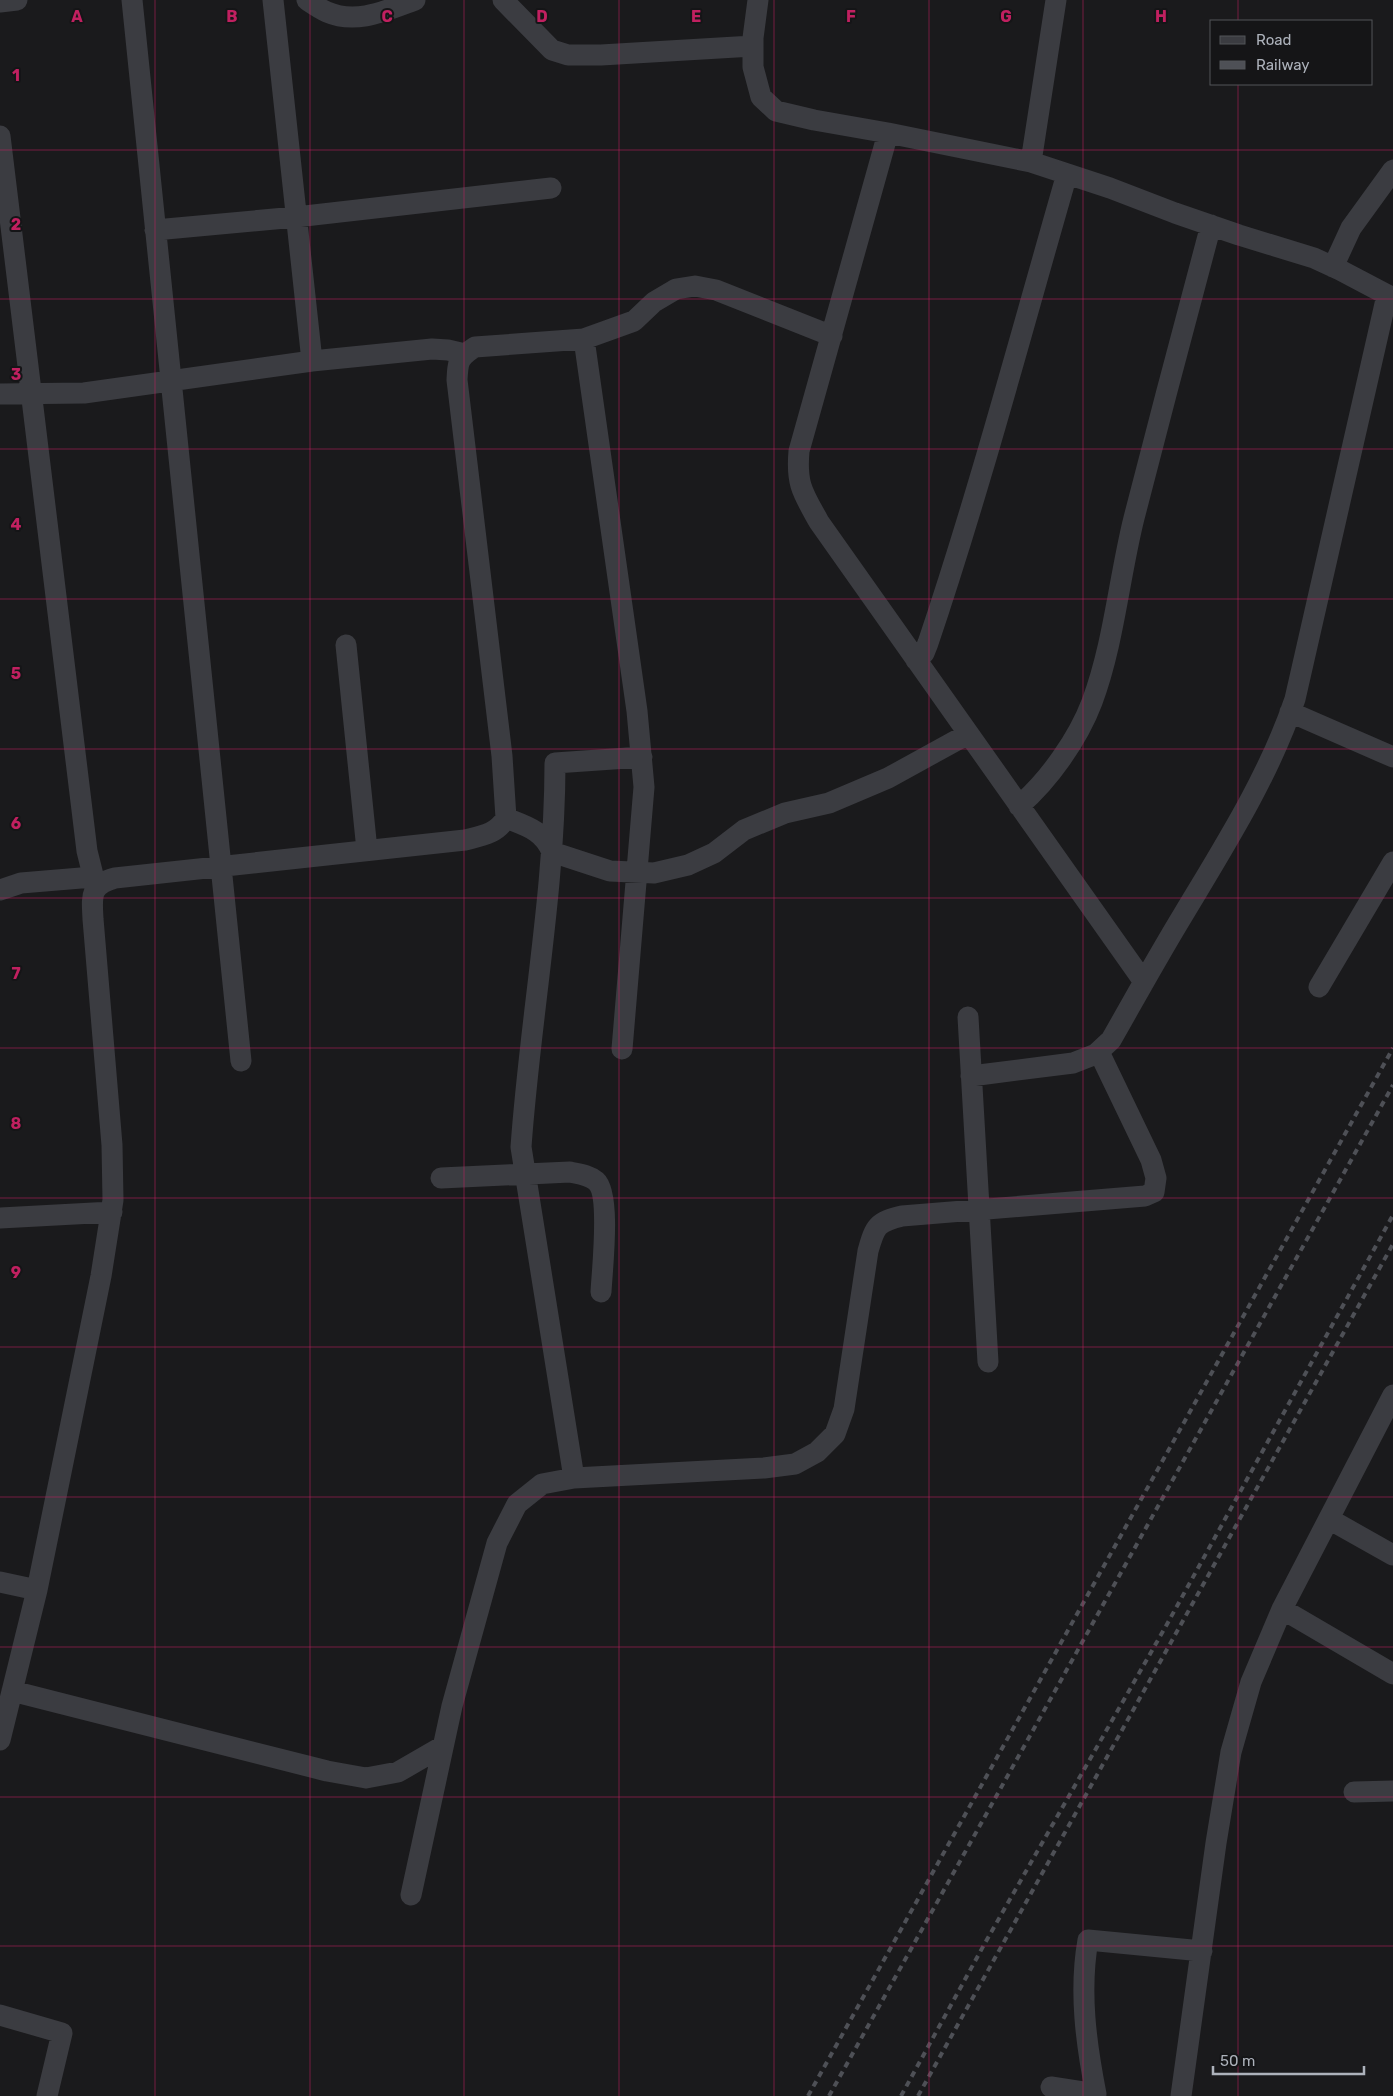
<svg xmlns="http://www.w3.org/2000/svg" width="1393" height="2096" font-family="Rubik,sans-serif">
<rect width="100%" height="100%" fill="#1a1a1c"/>
<g fill="none" stroke-linecap="round" stroke-linejoin="round">
<!-- minor -->
<path stroke="#3b3c41" stroke-width="21" d="M132,0L241,1061
M273,0L312,361
M307,0C313,4 320,9 327,12C357,25 387,10 415,0
M503,0L552,50L568,55H601L753,46
M758,0L753,38V67L761,97L776,111L814,120L888,133L1031,162L1110,188L1175,213L1239,235L1314,258L1340,270L1393,298
M0,2L17,0
M888,133L799,451C796,485 803,493 819,522L1144,982
M0,136L87,851L96,887
M1031,162L1056,0
M155,230L296,217L551,188
M1333,267L1351,228L1393,170
M584,339L637,711L644,787L622,1049
M0,394L84,393L312,361L432,349L448,350L465,354
M346,645L367,850
M916,660L924,653L928,643C980,489 1022,330 1067,174
M1290,712L1393,757
M1019,806C1049,780 1078,739 1092,702C1114,643 1119,578 1134,518C1159,420 1185,323 1211,225
M506,818C526,826 543,830 552,852
M552,852L610,871L654,873L688,865L714,853L744,830L785,813L829,803L888,778L968,734
M0,890L21,883L93,877
M1319,987L1393,862
M968,1017L988,1362
M971,1076L1073,1063L1096,1054L1111,1040C1135,998 1158,956 1183,915C1225,845 1269,776 1295,699L1387,295
M441,1178L570,1172C579,1174 589,1175 596,1181C611,1194 602,1271 601,1292
M0,1218L112,1212
M574,1478L521,1147C530,1019 555,892 555,763L642,757
M1329,1519L1393,1555
M0,1582L37,1590
M1282,1609L1393,1674
M12,1691L327,1771L366,1778L398,1772L443,1746
M0,1740L37,1590L101,1276L113,1200L112,1145L93,919C92,897 89,885 115,878L465,840C481,836 497,834 506,818L502,756L457,380C458,361 458,358 475,347L584,339L634,321L654,302L676,289L695,286L716,290L832,336
M1354,1792L1393,1791
M411,1895L452,1706L497,1543L517,1504L542,1484L574,1478L764,1468L795,1464L817,1452L835,1434L844,1409L868,1251C875,1226 877,1222 902,1216L1145,1196L1154,1192L1156,1178L1151,1160L1099,1052
M0,2015L62,2033L47,2096
M1051,2087L1096,2094C1086,2043 1079,1991 1088,1940L1202,1951
M1181,2096L1216,1843L1231,1752L1251,1682L1282,1609L1393,1395"/>
<!-- rail -->
<path stroke="#4e5056" stroke-width="4" stroke-dasharray="6 5" stroke-linecap="butt" d="M808,2096L1393,1048
M829,2096L1393,1085
M901,2096L985,1943L1166,1626L1393,1215
M918,2096L1393,1244"/>
</g>
<!-- grid -->
<path fill="none" stroke="#c12060" stroke-width="1" stroke-opacity="0.55" d="M155,0V2096M310,0V2096M464,0V2096M619,0V2096M774,0V2096M929,0V2096M1083,0V2096M1238,0V21M1238,84V2096M0,150H1393M0,299H1393M0,449H1393M0,599H1393M0,749H1393M0,898H1393M0,1048H1393M0,1198H1393M0,1347H1393M0,1497H1393M0,1647H1393M0,1797H1393M0,1946H1393"/>
<g font-size="16" text-anchor="middle" font-weight="bold" fill="#c12060" stroke="#151517" stroke-width="4" stroke-linejoin="round" paint-order="stroke">
<text x="77" y="22">A</text>
<text x="232" y="22">B</text>
<text x="387" y="22">C</text>
<text x="542" y="22">D</text>
<text x="696" y="22">E</text>
<text x="851" y="22">F</text>
<text x="1006" y="22">G</text>
<text x="1161" y="22">H</text>
<text x="16" y="81">1</text>
<text x="16" y="230">2</text>
<text x="16" y="380">3</text>
<text x="16" y="530">4</text>
<text x="16" y="679">5</text>
<text x="16" y="829">6</text>
<text x="16" y="979">7</text>
<text x="16" y="1129">8</text>
<text x="16" y="1278">9</text>
</g>
<!-- legend -->
<rect x="1210" y="20" width="162" height="65" fill="#151517" stroke="#525459"/>
<rect x="1220" y="36" width="25" height="8" fill="#3b3c41" stroke="#525459"/>
<text x="1256" y="45" font-size="15" fill="#adb2bb">Road</text>
<rect x="1220" y="61" width="25" height="8" fill="#4e5056" stroke="#525459"/>
<text x="1256" y="70" font-size="15" fill="#adb2bb">Railway</text>
<!-- scale -->
<path d="M1213 2066v8h151v-8" fill="none" stroke="#adb2bb" stroke-width="2.5"/>
<text x="1220" y="2066" font-size="15" fill="#adb2bb" stroke="#151517" stroke-width="4" paint-order="stroke">50 m</text>
</svg>
